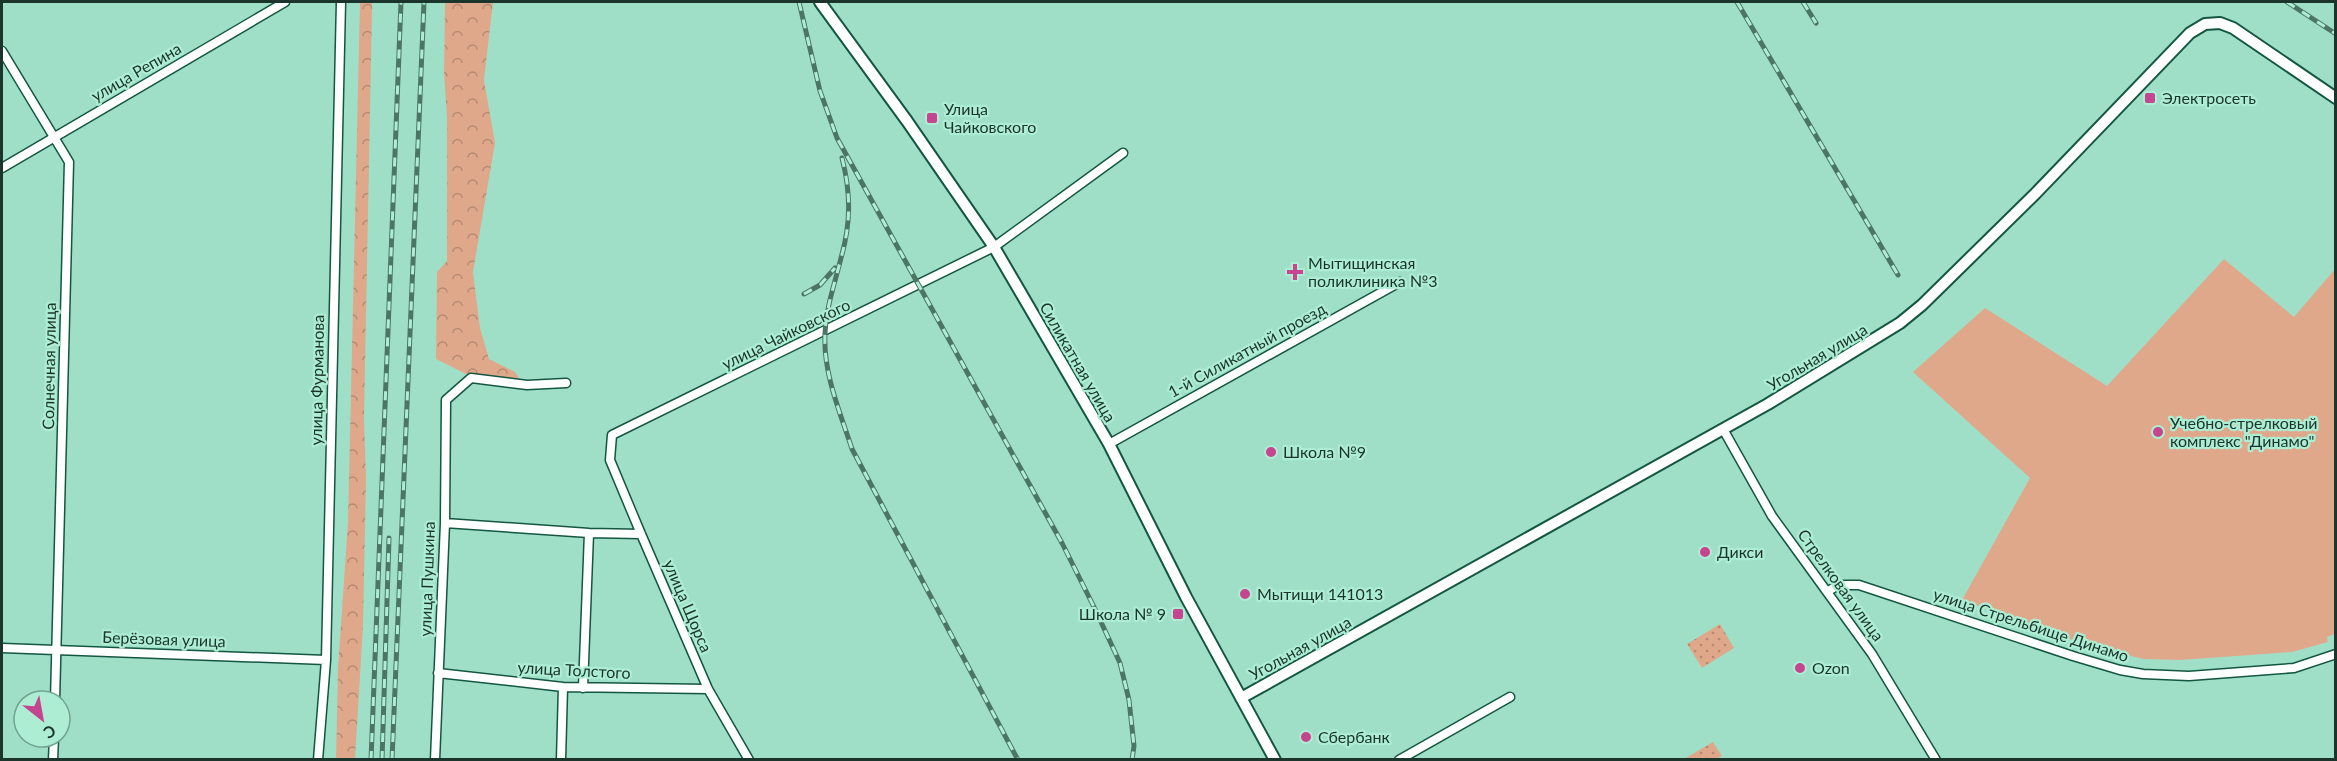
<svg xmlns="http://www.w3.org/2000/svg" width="2337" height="761" font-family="Lato,sans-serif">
<defs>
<pattern id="forest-crowns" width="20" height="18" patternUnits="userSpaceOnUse" patternTransform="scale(1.5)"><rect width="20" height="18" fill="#e0a88b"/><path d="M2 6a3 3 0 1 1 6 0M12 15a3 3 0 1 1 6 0" fill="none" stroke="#b58a72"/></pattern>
<pattern id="park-dots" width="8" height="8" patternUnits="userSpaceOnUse" patternTransform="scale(1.5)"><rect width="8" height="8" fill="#e0a88b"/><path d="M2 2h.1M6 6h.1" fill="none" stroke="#b58a72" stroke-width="1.8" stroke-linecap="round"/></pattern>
</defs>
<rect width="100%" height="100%" fill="#a0dfc7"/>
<!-- forest -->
<path fill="url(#forest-crowns)" d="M360,2H372V10L364,418L366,479L363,626L355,759L336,760L338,668L348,522Z
M445,2H493L484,80L495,143L473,272L480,328L489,359L515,372L519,378L516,382L470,376L436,359L437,272L447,261V117L444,73Z"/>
<!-- park -->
<path fill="url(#park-dots)" d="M1720,624L1734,648L1702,668L1687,644Z
M1713,742L1722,756L1716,759H1684Z"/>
<!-- pitch -->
<path fill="#e0a88b" d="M2224,259L2294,317L2335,269V634L2327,637L2328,642L2292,652L2180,660L2144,659L2095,648L1962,600L2030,478L1913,372L1985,308L2107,386Z"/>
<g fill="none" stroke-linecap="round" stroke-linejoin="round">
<defs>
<path id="minor" d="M2,51L69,162L55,701
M2,168L285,2
M1723,429L1772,516L1872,654L1936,760
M1109,444L1400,282
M445,523L589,533L641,534
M1828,591L1839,585H1859L2073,656L2120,670L2143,674L2189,676L2294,668L2336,654
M2,648L326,660
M438,673L563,687L708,689
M583,688L589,533
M53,760L54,737
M318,760L326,660L341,2
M435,760L445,523L446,400L471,378L527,385L566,383
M561,760L563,687
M749,760L708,689L641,534L610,460L612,435L994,247L1123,153
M1399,760L1510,697"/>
<path id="tertiary" d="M820,2L907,121L994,247L1109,444L1186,597L1275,760
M1241,698L1768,404L1900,323L1922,305L2035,194L2190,33L2205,24L2220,23L2233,28L2336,98"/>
</defs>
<!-- minor casing -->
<use href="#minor" stroke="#135642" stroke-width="11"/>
<!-- tertiary casing -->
<use href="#tertiary" stroke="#135642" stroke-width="14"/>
<!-- minor -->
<use href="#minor" stroke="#fff" stroke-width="8"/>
<!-- tertiary -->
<use href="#tertiary" stroke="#fff" stroke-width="10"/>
<defs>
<path id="rail" d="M799,2L820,91L837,138L1062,543L1095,609L1120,663L1129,700L1134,746L1132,760
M1737,2L1898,275
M1803,2L1816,23
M2287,2L2336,34
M842,158C851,193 851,223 841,258C835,283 826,307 825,334C823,373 840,412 852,449L1018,760
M804,294L820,285L835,268
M371,760L401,2
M382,760L389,538
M392,760L424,2"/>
</defs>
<!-- rail casing -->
<use href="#rail" stroke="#4d7566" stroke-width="5"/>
<!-- rail -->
<use href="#rail" stroke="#adedd4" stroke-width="3" stroke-dasharray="9" stroke-linecap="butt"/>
</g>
<!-- markers -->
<g fill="#c5458e" stroke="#adedd4" stroke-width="2">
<rect x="2144" y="92" width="12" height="12" rx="3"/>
<rect x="926" y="112" width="12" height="12" rx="3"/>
<path d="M1292 263h6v6h6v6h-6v6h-6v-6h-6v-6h6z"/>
<circle cx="2158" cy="432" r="6"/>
<circle cx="1271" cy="452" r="6"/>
<circle cx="1705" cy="552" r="6"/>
<circle cx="1245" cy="594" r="6"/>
<rect x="1172" y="608" width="12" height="12" rx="3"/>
<circle cx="1800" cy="668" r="6"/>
<circle cx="1306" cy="737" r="6"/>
</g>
<g text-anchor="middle" stroke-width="4.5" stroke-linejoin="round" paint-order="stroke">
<!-- street labels -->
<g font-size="16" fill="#1b352c" stroke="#adedd4">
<text transform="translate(136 72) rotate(-30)" y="6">улица Репина</text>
<text transform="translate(786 334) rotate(-26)" y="6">улица Чайковского</text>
<text transform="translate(1247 350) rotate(-29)" y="6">1-й Силикатный проезд</text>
<text transform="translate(1817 357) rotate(-31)" y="6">Угольная улица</text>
<text transform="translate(1078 362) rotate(60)" y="6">Силикатная улица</text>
<text transform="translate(49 366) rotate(-89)" y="6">Солнечная улица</text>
<text transform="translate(317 380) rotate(-89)" y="6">улица Фурманова</text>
<text transform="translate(427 579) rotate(-88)" y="6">улица Пушкина</text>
<text transform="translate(1841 585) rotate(54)" y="6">Стрелковая улица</text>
<text transform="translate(688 606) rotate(67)" y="6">улица Щорса</text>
<text transform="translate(2031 625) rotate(18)" y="6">улица Стрельбище Динамо</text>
<text transform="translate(164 639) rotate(2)" y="6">Берёзовая улица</text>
<text transform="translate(1300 648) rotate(-29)" y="6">Угольная улица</text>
<text transform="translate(574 670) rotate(3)" y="6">улица Толстого</text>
</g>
<!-- poi labels -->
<g font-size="16" fill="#1b352c" stroke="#adedd4" text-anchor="start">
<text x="2162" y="104">Электросеть</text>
<text x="944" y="115">Улица<tspan x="944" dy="18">Чайковского</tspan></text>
<text x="1308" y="269">Мытищинская<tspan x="1308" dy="18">поликлиника №3</tspan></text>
<text x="2170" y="429">Учебно-стрелковый<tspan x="2170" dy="18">комплекс "Динамо"</tspan></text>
<text x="1283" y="458">Школа №9</text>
<text x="1717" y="558">Дикси</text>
<text x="1257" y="600">Мытищи 141013</text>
<text x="1166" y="620" text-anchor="end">Школа № 9</text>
<text x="1812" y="674">Ozon</text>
<text x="1318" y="743">Сбербанк</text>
</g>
</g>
<!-- border -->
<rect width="2337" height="761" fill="none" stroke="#1b352c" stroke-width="6"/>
<!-- north arrow -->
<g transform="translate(42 719) rotate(149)"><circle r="28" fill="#adedd4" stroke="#73a391" stroke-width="1.5"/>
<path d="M0-4.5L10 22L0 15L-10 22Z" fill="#c5458e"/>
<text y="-9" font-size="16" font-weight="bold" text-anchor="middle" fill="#1b352c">С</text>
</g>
</svg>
